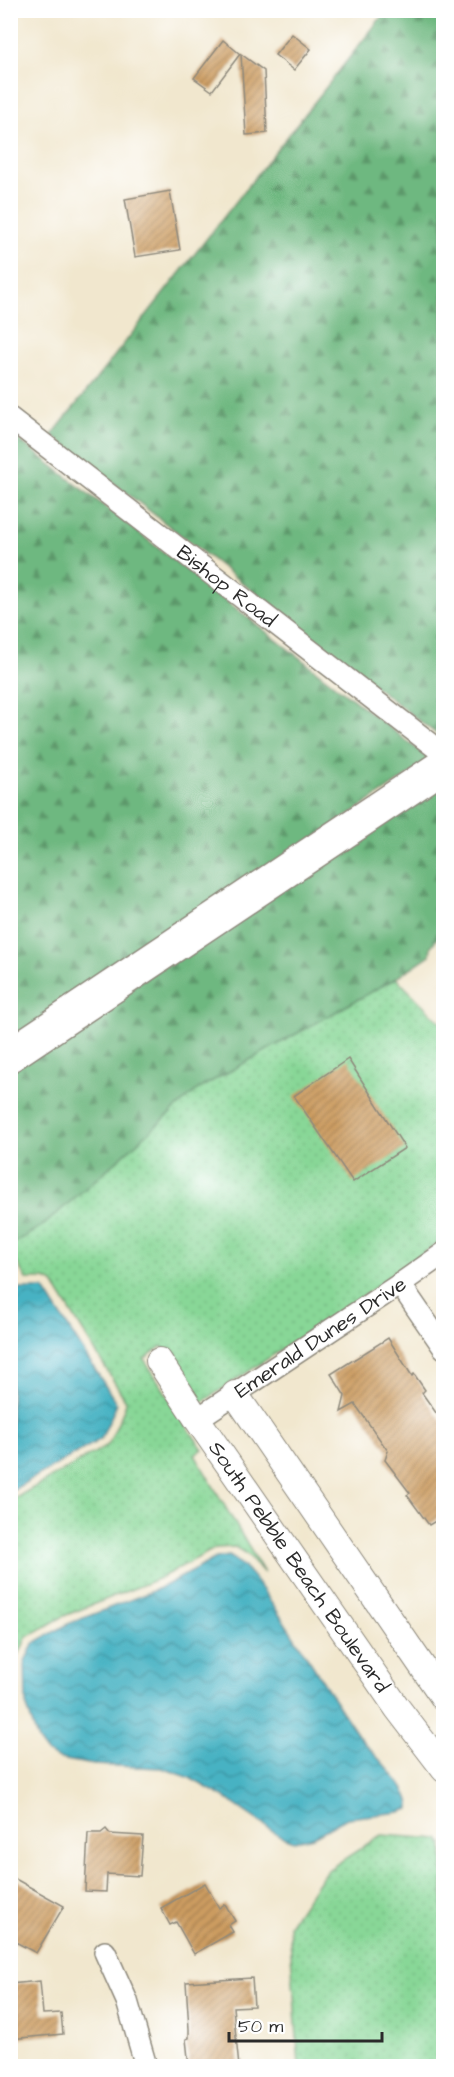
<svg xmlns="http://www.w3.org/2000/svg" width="454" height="2077" font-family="'Architects Daughter',sans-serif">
<defs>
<pattern id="grass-dots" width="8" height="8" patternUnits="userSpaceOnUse" patternTransform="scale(1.5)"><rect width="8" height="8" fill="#88d797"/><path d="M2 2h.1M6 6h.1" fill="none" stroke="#76b982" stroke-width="1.8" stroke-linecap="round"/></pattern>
<pattern id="forest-firs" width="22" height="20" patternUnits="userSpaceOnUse" patternTransform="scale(1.5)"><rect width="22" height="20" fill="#6eb880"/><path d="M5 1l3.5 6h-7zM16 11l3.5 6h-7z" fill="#5b9669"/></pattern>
<pattern id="water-waves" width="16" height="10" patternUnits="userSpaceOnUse" patternTransform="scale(1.5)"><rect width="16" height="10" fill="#46b2c3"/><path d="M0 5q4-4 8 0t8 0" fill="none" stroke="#3b919f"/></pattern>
<pattern id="building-hatch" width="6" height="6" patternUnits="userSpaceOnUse" patternTransform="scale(1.5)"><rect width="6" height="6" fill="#cc9c61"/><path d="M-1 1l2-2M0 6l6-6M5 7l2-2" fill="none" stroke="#a67f50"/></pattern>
</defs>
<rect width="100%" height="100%" fill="#fff"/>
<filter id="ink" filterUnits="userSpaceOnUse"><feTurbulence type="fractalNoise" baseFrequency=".0167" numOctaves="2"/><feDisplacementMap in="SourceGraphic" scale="12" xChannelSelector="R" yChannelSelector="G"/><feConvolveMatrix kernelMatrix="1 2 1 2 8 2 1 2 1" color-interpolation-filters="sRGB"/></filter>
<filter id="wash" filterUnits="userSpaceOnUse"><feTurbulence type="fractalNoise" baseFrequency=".008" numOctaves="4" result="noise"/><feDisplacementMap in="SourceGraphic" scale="24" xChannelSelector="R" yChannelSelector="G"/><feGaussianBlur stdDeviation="1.35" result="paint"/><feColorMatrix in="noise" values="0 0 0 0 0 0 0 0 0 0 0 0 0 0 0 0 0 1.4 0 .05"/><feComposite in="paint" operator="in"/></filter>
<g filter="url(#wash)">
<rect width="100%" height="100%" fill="#f1e7ce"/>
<!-- grass -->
<path fill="url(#grass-dots)" stroke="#5a8161" stroke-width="1.5" d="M396,978L443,1025V1239L394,1275L201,1403L162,1346L144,1359L192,1434L203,1449L195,1455L264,1573L248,1555L235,1547L216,1548L160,1578L64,1616L27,1637L19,1654L11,1648L10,1501L108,1445L125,1407L126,1401L53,1283L45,1279H26L11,1252V1245L45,1224L198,1089Z
M381,1835L439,1839L443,1844V2066H299L289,1925L326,1871Z"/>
<!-- forest -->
<path fill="url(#forest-firs)" stroke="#4c7256" stroke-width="1.5" d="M387,10L443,11V739L52,435Z
M10,433L431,760L10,1042Z
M443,778V932L431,946L430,955L396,978L198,1089L45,1224L11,1245V1068Z"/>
<!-- water -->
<path fill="url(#water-waves)" stroke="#386e77" stroke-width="1.5" d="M11,1289H44L117,1404L101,1439L11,1491Z
M229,1556C251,1568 263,1591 277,1611C305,1652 330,1694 358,1735C370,1753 413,1788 410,1809L400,1812L347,1818L313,1837L294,1841L279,1835L222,1796L188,1777L162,1768L94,1765L60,1759L47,1753L38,1741L26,1704L25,1661L34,1643L68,1624L163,1587L216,1558Z"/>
<g id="blocks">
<!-- building -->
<path fill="url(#building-hatch)" d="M292,34L311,49L294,70L275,55Z
M223,40L240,54L212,91L194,78Z
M241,54L264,71L267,133L246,135Z
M170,191L180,250L135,257L125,199Z
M348,1059L405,1148L353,1182L294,1096Z
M388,1338L412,1376L414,1374L425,1390L422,1393L444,1424V1516L429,1525L407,1495L410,1493L385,1460L388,1451L355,1404L341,1412L345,1396L331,1374Z
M106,1829L110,1834L143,1836L140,1876L107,1874L106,1892L85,1891L88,1833H101Z
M10,1876L64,1906L36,1953L10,1939Z
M205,1883L219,1908L225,1904L235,1921L229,1925L233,1932L194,1954L176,1922L170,1925L161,1908Z
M252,1978L254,2006L233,2007L239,2067H189L186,2039L189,2038V2029L186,1982Z
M40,1981L43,2014L61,2013L63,2034L10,2039V1984Z"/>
</g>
</g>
<g filter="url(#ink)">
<use href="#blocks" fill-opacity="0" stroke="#8e897c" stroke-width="1.5"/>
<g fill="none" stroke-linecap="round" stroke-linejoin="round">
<defs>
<g id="minor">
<path id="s1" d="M10,418L444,754"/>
<path d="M400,1284L444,1348"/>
<path id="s2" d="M197,1419L400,1284L444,1253"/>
<path d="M105,1952L127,2001L146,2066"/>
</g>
<g id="tertiary">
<path id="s3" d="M159,1361L197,1419L398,1709L444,1769"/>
<path d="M235,1394L444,1698"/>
</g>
<path id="primary" d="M10,1055L444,765"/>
</defs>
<!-- minor casing -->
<use href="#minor" stroke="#8e897c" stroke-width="24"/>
<!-- tertiary casing -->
<use href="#tertiary" stroke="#8e897c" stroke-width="28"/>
<!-- primary casing -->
<use href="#primary" stroke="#8e897c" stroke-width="36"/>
<!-- minor -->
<use href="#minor" stroke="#fff" stroke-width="21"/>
<!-- tertiary -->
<use href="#tertiary" stroke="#fff" stroke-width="26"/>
<!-- primary -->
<use href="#primary" stroke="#fff" stroke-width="33"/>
</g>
</g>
<g text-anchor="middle" stroke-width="6" stroke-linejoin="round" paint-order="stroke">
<!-- street labels -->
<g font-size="21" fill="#2b2b2b" stroke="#fff">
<text dy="7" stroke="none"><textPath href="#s1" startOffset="274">Bishop Road</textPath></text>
<text dy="7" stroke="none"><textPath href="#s2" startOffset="148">Emerald Dunes Drive</textPath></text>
<text dy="7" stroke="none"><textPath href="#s3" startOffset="249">South Pebble Beach Boulevard</textPath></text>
</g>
</g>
<!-- margin -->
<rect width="454" height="2077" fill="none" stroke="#fff" stroke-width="36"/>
<!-- scale -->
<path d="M229 2032v9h153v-9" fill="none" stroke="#2b2b2b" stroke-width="3"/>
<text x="238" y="2032" font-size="18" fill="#2b2b2b" stroke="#ffffff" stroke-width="4.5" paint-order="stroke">50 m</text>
</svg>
